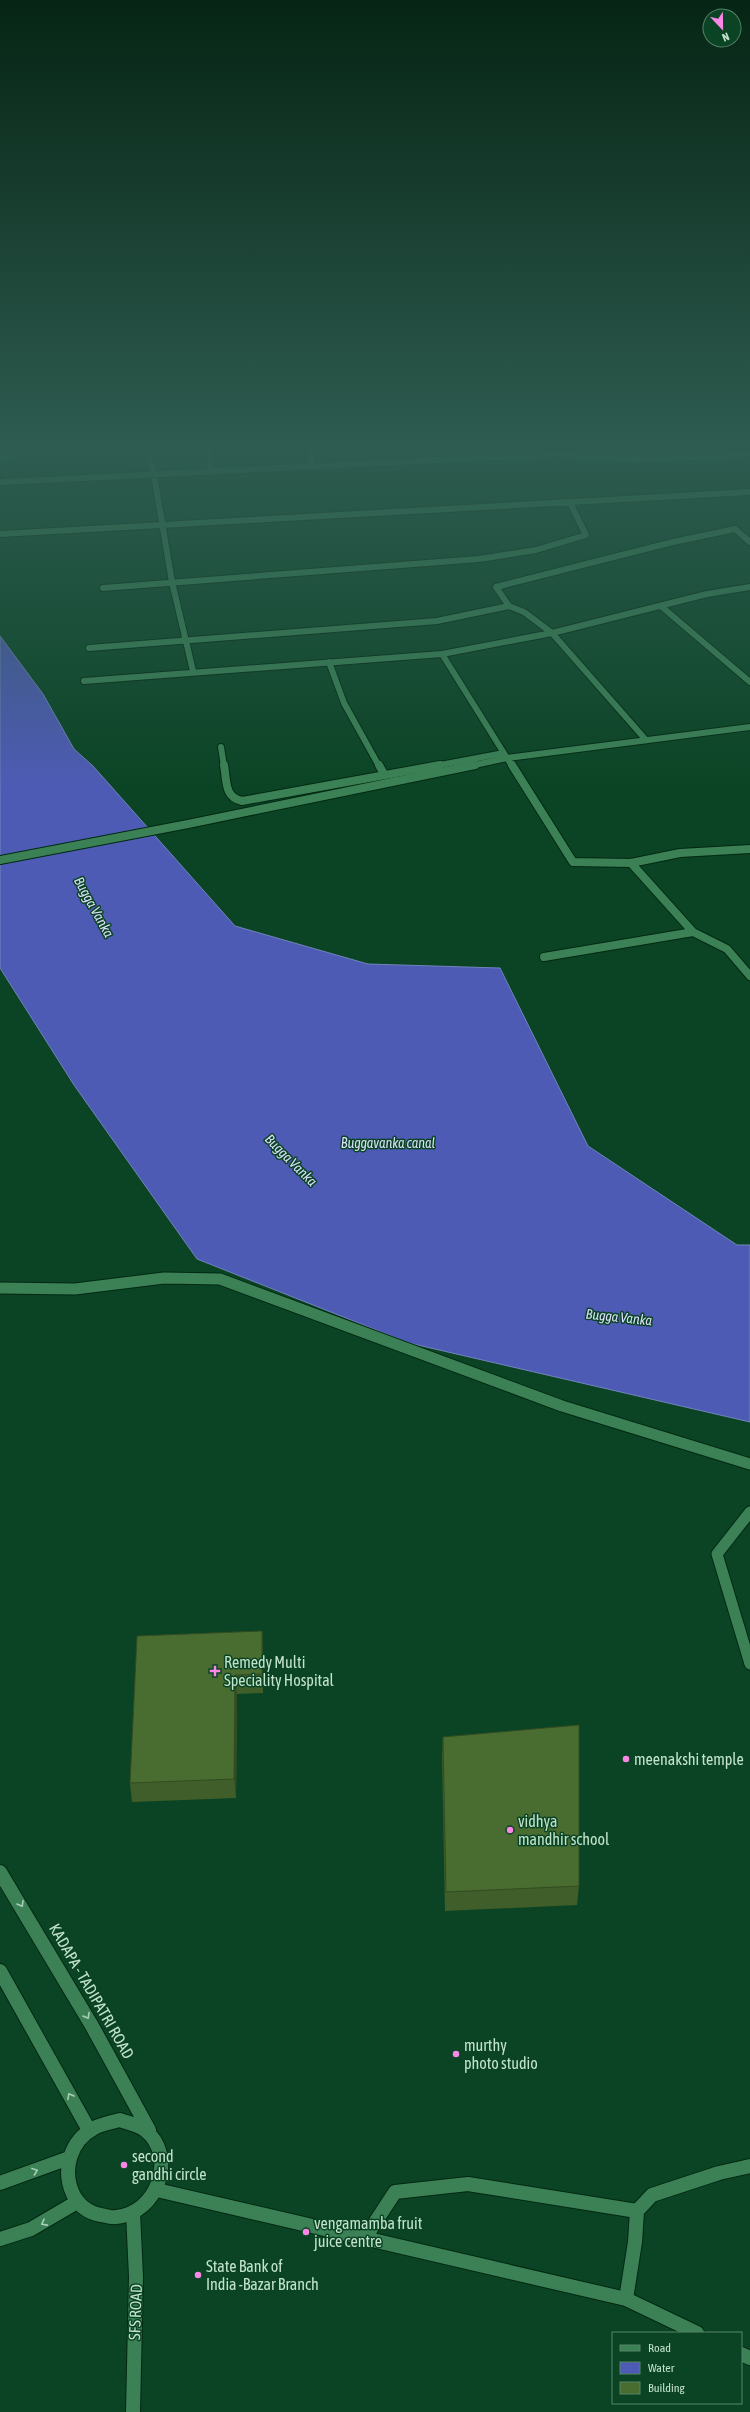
<svg xmlns="http://www.w3.org/2000/svg" width="750" height="2412" font-family="'Asap Condensed',sans-serif">
<rect width="100%" height="100%" fill="#0b4425"/>
<!-- water -->
<path fill="#4e5bb4" stroke="#7084bb" d="M0,636L43,694L74,749L93,766L235,926L368,964L500,968L588,1146L737,1245H750V1422L409,1343L197,1259L74,1085L0,968Z"/>
<g fill="none" stroke-linecap="round" stroke-linejoin="round">
<defs>
<path id="service" d="M365,2238L395,2192L468,2184L637,2211"/>
<path id="minor-far3" d="M147,449L154,475L172,582L193,671
M210,449V472
M309,449L312,466
M633,449L637,460
M0,457L54,449
M3,482L559,454L637,460L750,454
M0,534L750,492
M103,588L479,559L536,550L586,535L570,503
M662,607L750,682
M89,648L437,621L509,606
M442,654L512,766
M329,662L344,703L379,766
M84,681L442,654L552,633L707,594L750,587
M646,740L552,633L524,612L509,606L496,587L673,542L735,529L750,542
M221,747L224,766
M435,766L504,753"/>
<path id="minor-far2" d="M224,765C227,781 224,797 242,801L440,765
M379,765L384,774
M512,765L573,862L631,863L680,853L750,849
M631,863L693,932
M544,957L693,932L727,949L750,976"/>
<path id="minor-far1" d="M0,1288L75,1289L164,1278L220,1279L562,1406L750,1464
M750,1512L717,1554L750,1664"/>
<path id="minor" d="M626,2299L635,2242L637,2211L652,2195L719,2173L750,2166"/>
<path id="tertiary-far2" d="M470,766L507,758L750,727"/>
<path id="tertiary-far1" d="M0,860L188,824L475,765"/>
<path id="tertiary" d="M133,2212L136,2277L133,2412"/>
<path id="secondary" d="M0,1872L92,2026L149,2130
M0,1971L89,2130
M120,2120C128,2123 139,2125 145,2130C178,2156 157,2214 116,2217C112,2218 106,2216 101,2215C89,2213 79,2206 73,2194C62,2170 70,2141 94,2128C102,2124 111,2122 120,2120Z
M0,2183L69,2158
M157,2190L626,2299L697,2333
M0,2239L31,2229L77,2202
M741,2354L750,2358"/>
</defs>
<!-- service casing -->
<use href="#service" stroke="#022812" stroke-width="16"/>
<!-- minor-far3 casing -->
<use href="#minor-far3" stroke="#022812" stroke-width="8"/>
<!-- minor-far2 casing -->
<use href="#minor-far2" stroke="#022812" stroke-width="10"/>
<!-- minor-far1 casing -->
<use href="#minor-far1" stroke="#022812" stroke-width="13"/>
<!-- minor casing -->
<use href="#minor" stroke="#022812" stroke-width="16"/>
<!-- tertiary-far2 casing -->
<use href="#tertiary-far2" stroke="#022812" stroke-width="8"/>
<!-- tertiary-far1 casing -->
<use href="#tertiary-far1" stroke="#022812" stroke-width="10"/>
<!-- tertiary casing -->
<use href="#tertiary" stroke="#022812" stroke-width="16"/>
<!-- secondary casing -->
<use href="#secondary" stroke="#022812" stroke-width="16"/>
<!-- service -->
<use href="#service" stroke="#3b8155" stroke-width="14"/>
<!-- minor-far3 -->
<use href="#minor-far3" stroke="#3b8155" stroke-width="6"/>
<!-- minor-far2 -->
<use href="#minor-far2" stroke="#3b8155" stroke-width="8"/>
<!-- minor-far1 -->
<use href="#minor-far1" stroke="#3b8155" stroke-width="11"/>
<!-- minor -->
<use href="#minor" stroke="#3b8155" stroke-width="14"/>
<!-- tertiary-far2 -->
<use href="#tertiary-far2" stroke="#3b8155" stroke-width="6"/>
<!-- tertiary-far1 -->
<use href="#tertiary-far1" stroke="#3b8155" stroke-width="8"/>
<!-- tertiary -->
<use href="#tertiary" stroke="#3b8155" stroke-width="14"/>
<!-- secondary -->
<use href="#secondary" stroke="#3b8155" stroke-width="14"/>
</g>
<!-- wall -->
<path fill="#3f5e29" d="M262,1631L263,1651V1693L237,1694L236,1798L132,1802L130,1783Z
M443,1737L579,1886L577,1905L445,1911L442,1756Z"/>
<!-- shaded-wall -->
<path fill="#334c22" d="M262,1631L263,1651V1693L262,1674Z
M235,1675L237,1694L236,1798L234,1779Z"/>
<!-- building -->
<path fill="#496d30" stroke="#334c22" d="M262,1631V1674L235,1675L234,1779L130,1783L137,1636Z
M579,1725V1886L446,1892L443,1737Z"/>
<!-- one-way arrows -->
<defs><path id="oneway-chevron" d="M-2-3.5L2.5 0L-2 3.5" fill="none" stroke-width="1.6" stroke-linecap="round" stroke-linejoin="round"/></defs>
<g stroke="#a6cfb3">
<use href="#oneway-chevron" transform="translate(21 1904) rotate(60)"/>
<use href="#oneway-chevron" transform="translate(87 2016) rotate(60)"/>
<use href="#oneway-chevron" transform="translate(70 2096) rotate(-119)"/>
<use href="#oneway-chevron" transform="translate(35 2171) rotate(-20)"/>
<use href="#oneway-chevron" transform="translate(44 2223) rotate(152)"/>
</g>
<!-- sky -->
<linearGradient id="sky" x2="0" y2="1"><stop stop-color="#062514"/><stop offset="0.57" stop-color="#2e5c51"/><stop offset="1" stop-color="#2e5c51" stop-opacity="0"/></linearGradient>
<rect width="750" height="786" fill="url(#sky)"/>
<!-- markers -->
<g fill="#fa87e6" stroke="#0b4425" stroke-width="1.5">
<path d="M213 1665h4v4h4v4h-4v4h-4v-4h-4v-4h4z"/>
<circle cx="626" cy="1759" r="4"/>
<circle cx="510" cy="1830" r="4"/>
<circle cx="456" cy="2054" r="4"/>
<circle cx="124" cy="2165" r="4"/>
<circle cx="306" cy="2232" r="4"/>
<circle cx="198" cy="2275" r="4"/>
</g>
<g text-anchor="middle" stroke-width="3" stroke-linejoin="round" paint-order="stroke">
<!-- water labels -->
<g font-size="14" font-style="italic" fill="#dae0f9" stroke="#0b4425">
<text transform="translate(94 907) rotate(61)" y="5">Bugga Vanka</text>
<text x="388" y="1148">Buggavanka canal</text>
<text transform="translate(291 1160) rotate(45)" y="5">Bugga Vanka</text>
<text transform="translate(619 1317) rotate(6)" y="5">Bugga Vanka</text>
</g>
<!-- near-poi labels -->
<g font-size="16" fill="#c1e3ca" stroke="#0b4425" text-anchor="start">
<text x="224" y="1668">Remedy Multi<tspan x="224" dy="18">Speciality Hospital</tspan></text>
<text x="634" y="1765">meenakshi temple</text>
<text x="518" y="1827">vidhya<tspan x="518" dy="18">mandhir school</tspan></text>
<text x="464" y="2051">murthy<tspan x="464" dy="18">photo studio</tspan></text>
<text x="132" y="2162">second<tspan x="132" dy="18">gandhi circle</tspan></text>
<text x="314" y="2229">vengamamba fruit<tspan x="314" dy="18">juice centre</tspan></text>
<text x="206" y="2272">State Bank of<tspan x="206" dy="18">India -Bazar Branch</tspan></text>
</g>
<!-- near-street labels -->
<g font-size="16" fill="#c1e3ca" stroke="#0b4425">
<text transform="translate(92 1991) rotate(60)" y="6">KADAPA - TADIPATRI ROAD</text>
<text transform="translate(135 2312) rotate(-88)" y="6">SFS ROAD</text>
</g>
</g>
<!-- legend -->
<rect x="612" y="2332" width="130" height="72" fill="#0b4425" stroke="#548467"/>
<rect x="620" y="2345" width="20" height="6" fill="#3b8155" stroke="#548467"/>
<text x="648" y="2352" font-size="12" fill="#c1e3ca">Road</text>
<rect x="620" y="2362" width="20" height="12" fill="#4e5bb4" stroke="#548467"/>
<text x="648" y="2372" font-size="12" fill="#c1e3ca">Water</text>
<rect x="620" y="2382" width="20" height="12" fill="#496d30" stroke="#548467"/>
<text x="648" y="2392" font-size="12" fill="#c1e3ca">Building</text>
<!-- north arrow -->
<g transform="translate(722 28) rotate(158)"><circle r="19" fill="#0b4425" stroke="#548467"/>
<path d="M0-3L7 15L0 10L-7 15Z" fill="#fa87e6"/>
<text y="-6" font-size="11" font-weight="bold" text-anchor="middle" fill="#c1e3ca">N</text>
</g>
</svg>
